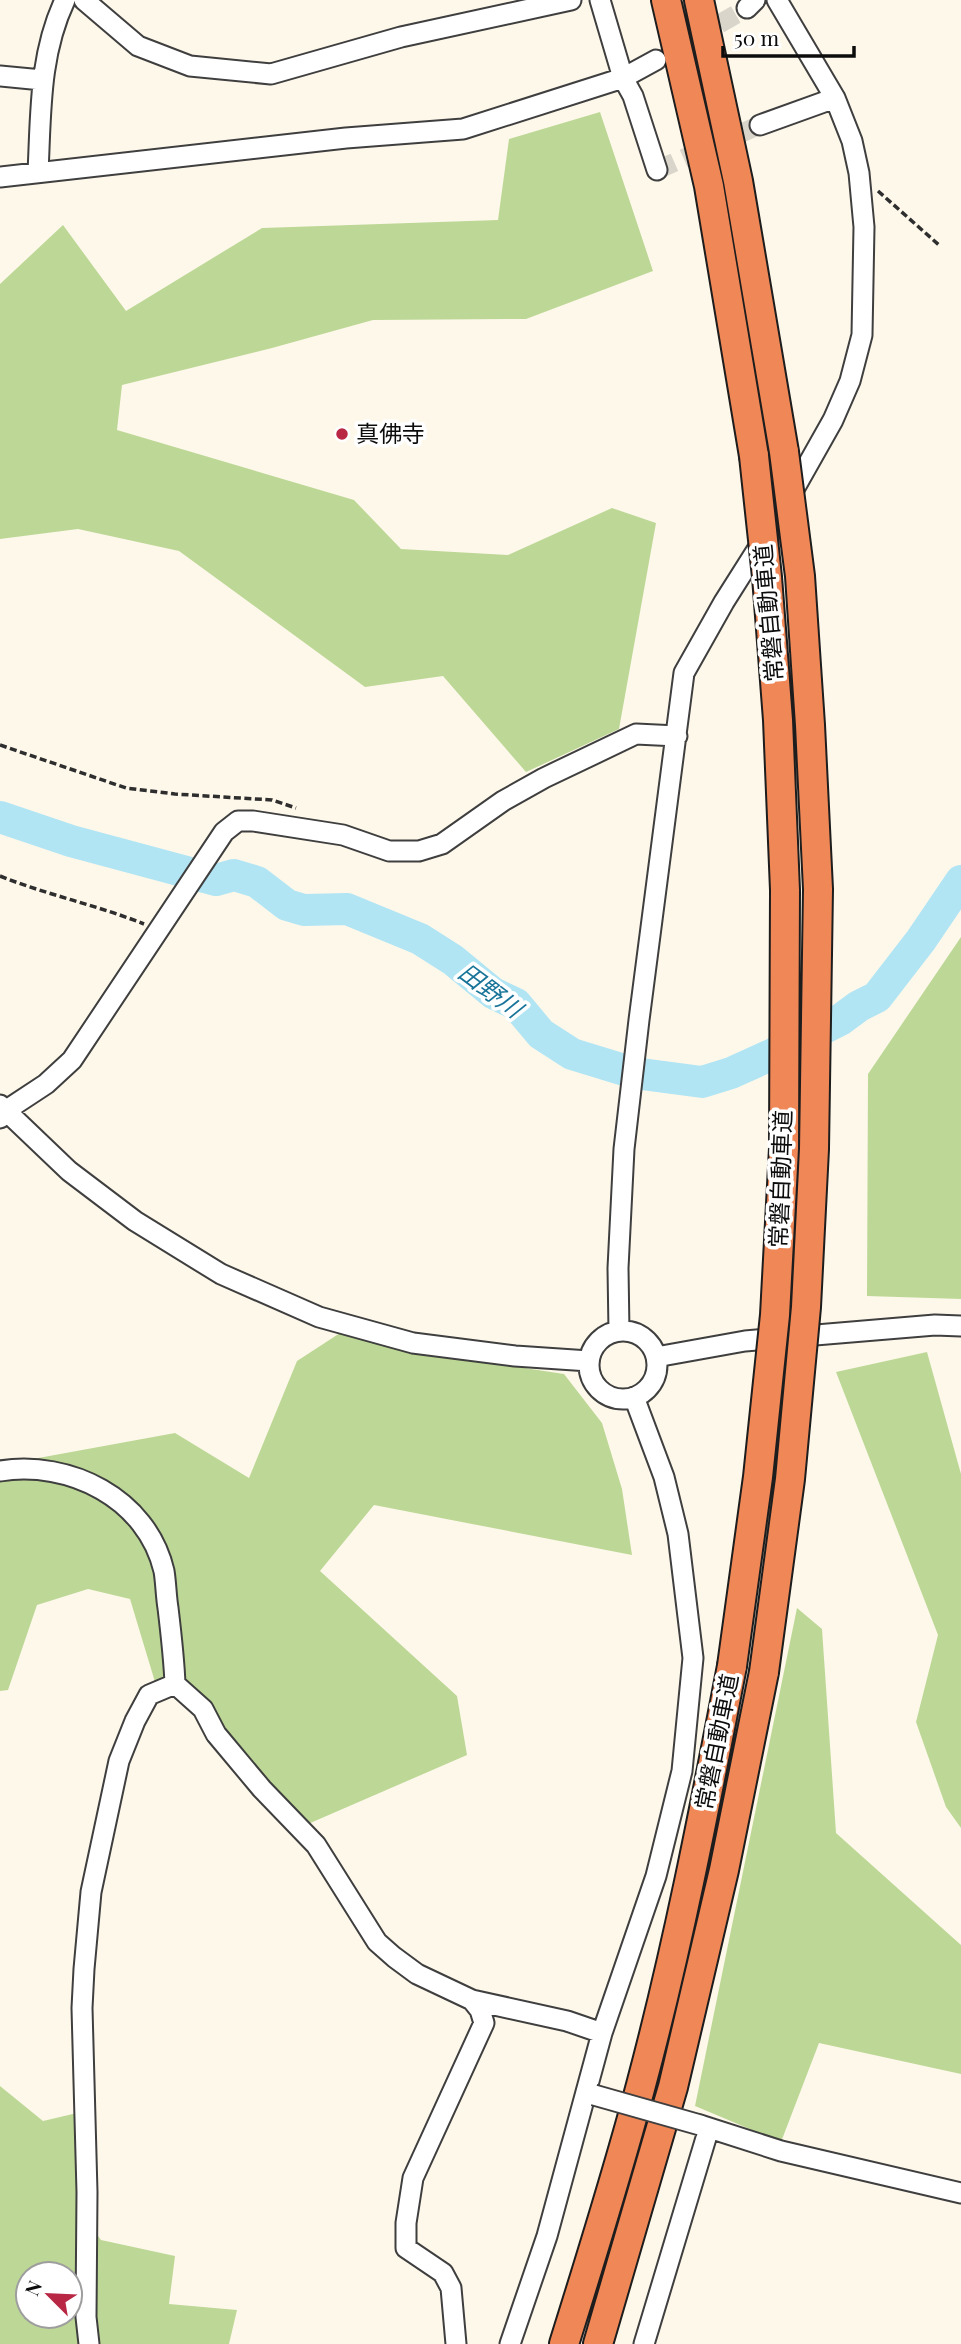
<svg xmlns="http://www.w3.org/2000/svg" width="961" height="2344" font-family="'Playfair Display','Noto Sans JP',serif">
<rect width="100%" height="100%" fill="#fef8eb"/>
<!-- forest -->
<path fill="#bdd896" fill-rule="evenodd" d="M600,112L653,271L526,319L373,320L272,348L122,385L117,430L354,500L401,549L508,555L612,508L656,523L619,729L526,772L443,676L365,687L179,551L78,529L0,539V284L63,225L126,311L262,228L498,220L509,139Z
M961,937V1299L867,1296L868,1074Z
M340,1333L411,1351L564,1374L602,1423L622,1489L632,1555L374,1505L320,1571L457,1696L467,1755L308,1824L222,1733L207,1703L155,1682L130,1599L88,1589L37,1605L8,1690L0,1691V1465L175,1433L249,1478L297,1361Z
M927,1352L961,1474V1828L946,1807L916,1722L938,1635L836,1372Z
M797,1608L822,1629L836,1833L961,1945V2074L819,2043L781,2142L695,2106Z
M0,2086L43,2121L77,2113L76,2206L101,2240L175,2256L169,2304L237,2310L229,2344H0ZM28,2274H70V2316H28Z"/>
<g fill="none" stroke-linecap="round" stroke-linejoin="round">
<!-- river -->
<path stroke="#b1e5f4" stroke-width="32" d="M0,817L71,841L216,880L234,875L257,882L287,905L304,910L347,909L420,939L453,960L493,993L516,1004L541,1034L572,1054L634,1073L702,1082L731,1073L773,1054L840,1020L859,1006L877,997L921,940L961,881"/>
<!-- minor-tunnel -->
<path stroke="#dad5ca" stroke-width="19" stroke-dasharray="19 10" stroke-linecap="butt" d="M669,53L747,8
M657,170L760,125"/>
<defs>
<path id="minor" d="M84,0L138,46L190,66L271,74L401,37L571,0
M600,0L623,78L633,96L657,170
M747,8L755,0
M0,76L42,80
M760,125L835,98
M38,172C41,113 39,55 65,0
M0,177L346,138L463,129L623,78L656,60
M0,1105L69,1171L135,1221L221,1274L319,1317L413,1343L515,1356L589,1361
M0,1118L5,1111L46,1084L72,1060L224,832L238,821H253L343,835L389,851H419L442,844L503,801L544,778L636,734L677,736
M619,1331L618,1268L624,1149L639,1020L684,673L724,602L784,507L833,420L850,381L862,335L864,227L859,173L852,141L835,98L777,0
M589 1365a34 34 0 1 1 68 0a34 34 0 1 1-68 0Z
M656,1357L745,1341L935,1325L961,1326
M0,1471C69,1460 147,1498 164,1571C166,1583 166,1596 168,1608C171,1633 174,1658 175,1684L203,1709L216,1734L262,1789L316,1845L377,1942L394,1957L417,1974L472,2000L567,2021L602,2033
M700,2125L781,2151L961,2193
M89,2344L86,2317L87,2192L82,2008L84,1969L91,1892L119,1761L135,1721L149,1695L175,1684
M456,2344L451,2288L443,2273L406,2248V2223L413,2178L484,2023L480,2010L472,2000
M510,2344L547,2236L602,2033L656,1876L682,1771L693,1658L678,1534L664,1477L634,1397
M644,2344L709,2128"/>
<path id="highway" d="M666,0L709,186L754,456
M699,0L738,181L784,452
M564,2344C591,2258 618,2172 641,2085C678,1947 705,1806 732,1666
M598,2344L673,2087L724,1870L764,1672"/>
</defs>
<!-- minor casing -->
<use href="#minor" stroke="#3f3f3f" stroke-width="23"/>
<!-- highway casing -->
<use href="#highway" stroke="#1d1d1d" stroke-width="32"/>
<!-- path -->
<path stroke="#2e2e2e" stroke-width="3.5" stroke-dasharray="7 3.5" stroke-linecap="butt" d="M878,191L939,245
M0,745L126,788L175,794L272,800L296,808
M0,876C47,895 97,905 144,924"/>
<!-- minor -->
<use href="#minor" stroke="#fff" stroke-width="19"/>
<!-- highway -->
<use href="#highway" stroke="#f08757" stroke-width="28"/>
<defs>
<path id="minor-bridge" d="M594,2095L700,2125"/>
<path id="highway-bridge" d="M732,1666L758,1477L775,1315L784,1148L785,890L778,720L767,577L754,456
M764,1672L790,1479L806,1307L814,1149L818,889L810,725L800,576L784,452"/>
</defs>
<!-- minor-bridge casing -->
<use href="#minor-bridge" stroke="#3f3f3f" stroke-width="23" stroke-linecap="butt"/>
<!-- highway-bridge casing -->
<use href="#highway-bridge" stroke="#1d1d1d" stroke-width="32" stroke-linecap="butt"/>
<!-- minor-bridge -->
<use href="#minor-bridge" stroke="#fff" stroke-width="19"/>
<!-- highway-bridge -->
<use href="#highway-bridge" stroke="#f08757" stroke-width="28"/>
</g>
<!-- markers -->
<circle fill="#b82844" stroke="#fff" stroke-width="2.5" cx="342" cy="434" r="7"/>
<g text-anchor="middle" stroke-width="7" stroke-linejoin="round" paint-order="stroke">
<!-- poi labels -->
<g font-size="23" fill="#0c0c0c" stroke="#fff" text-anchor="start">
<text x="356" y="442">真佛寺</text>
</g>
<!-- street labels -->
<g font-size="23" fill="#0c0c0c" stroke="#fff">
<text transform="translate(769 613) rotate(-95)" y="8">常磐自動車道</text>
<text transform="translate(781 1179) rotate(-88)" y="8">常磐自動車道</text>
<text transform="translate(717 1742) rotate(-79)" y="8">常磐自動車道</text>
</g>
<!-- water labels -->
<g font-size="24" font-style="italic" fill="#197499" stroke="#fff">
<text transform="translate(490 991) rotate(37)" y="8">田野川</text>
</g>
</g>
<!-- north arrow -->
<g transform="translate(49 2295) rotate(294)"><circle r="33" fill="#ffffff" stroke="#9e9e9e" stroke-width="2"/>
<path d="M0-5L12 26L0 18L-12 26Z" fill="#b82844"/>
<text y="-10" font-size="19" font-weight="bold" text-anchor="middle" fill="#0c0c0c">N</text>
</g>
<!-- scale -->
<path d="M723 46v10h131v-10" fill="none" stroke="#0c0c0c" stroke-width="3.5"/>
<text x="734" y="46" font-size="21" fill="#0c0c0c" stroke="#ffffff" stroke-width="5" paint-order="stroke">50 m</text>
</svg>
